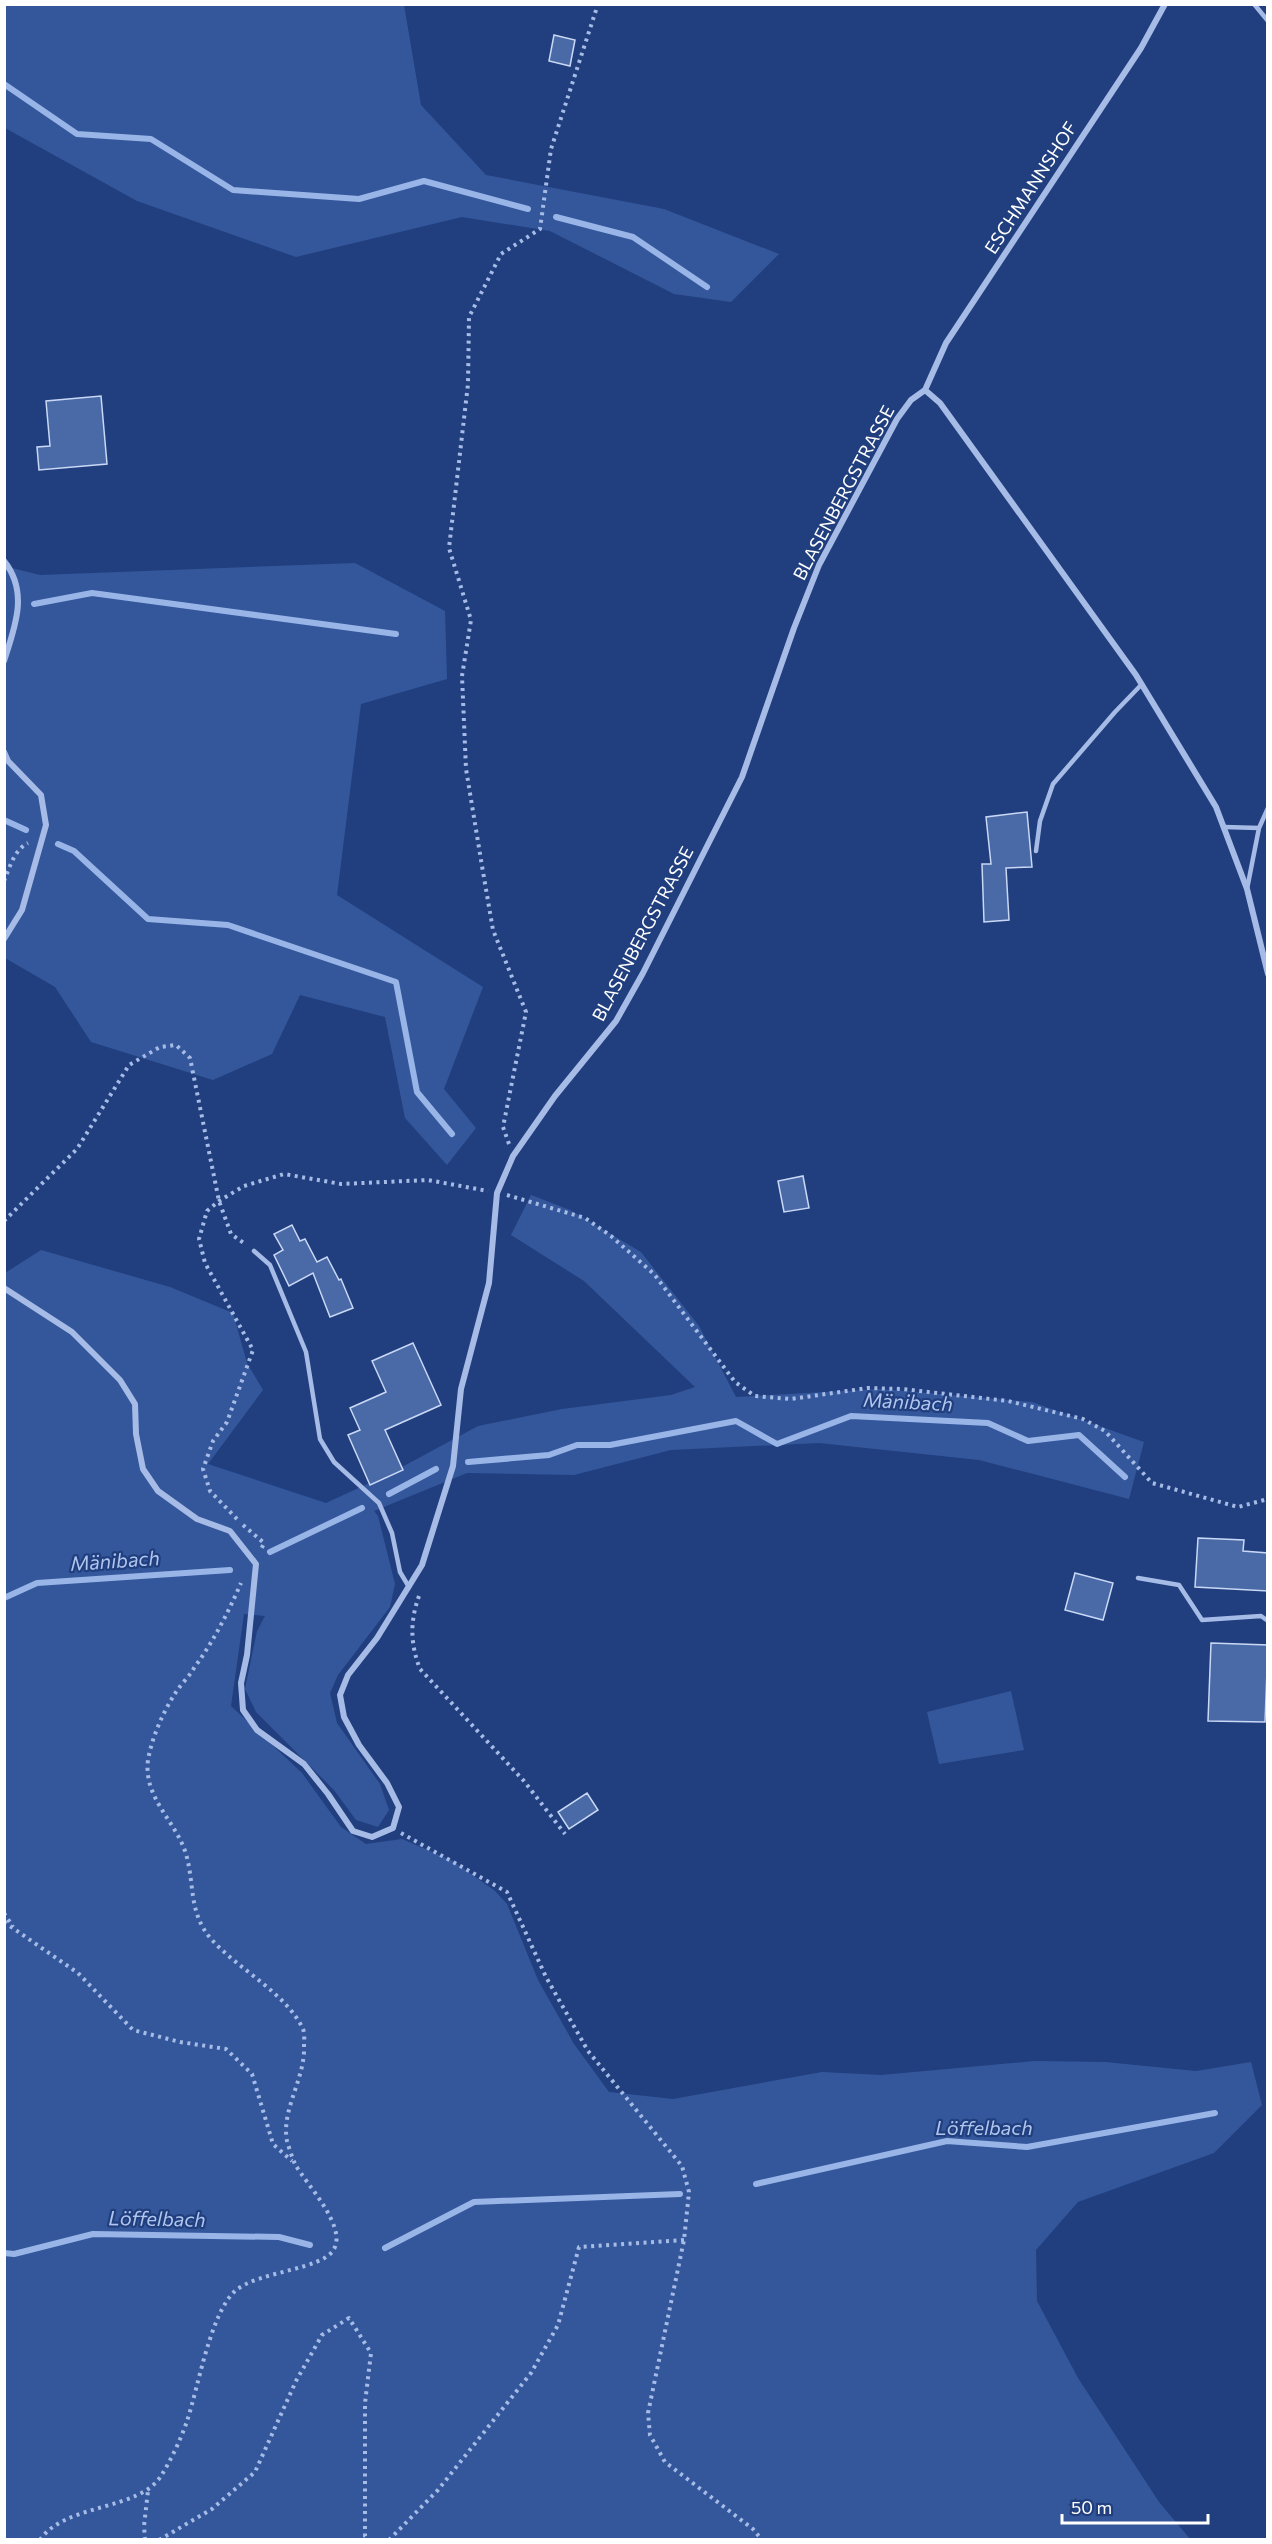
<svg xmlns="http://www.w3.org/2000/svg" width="1272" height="2544" font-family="Commissioner,sans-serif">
<rect width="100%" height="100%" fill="#213f7e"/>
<!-- green -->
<path fill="#34579c" d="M5,4L404,5L421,105L486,175L664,209L779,254L731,302L674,294L550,231L462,217L296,257L137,201L5,128Z
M355,563L445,611L447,679L361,704L337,895L483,987L444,1089L476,1128L447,1165L405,1118L385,1017L300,995L272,1054L213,1080L91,1042L55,987L5,958L4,566L40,575Z
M531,1195L570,1210L641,1252L699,1326L736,1397L879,1389L1032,1402L1144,1442L1129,1499L979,1460L819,1443L671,1450L574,1475L467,1473L374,1511L378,1516L395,1584L390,1607L338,1675L330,1693L337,1723L380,1784L389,1810L378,1827L356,1820L334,1790L256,1712L245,1689L257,1631L265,1616L244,1614L231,1706L302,1773L341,1827L366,1844L402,1839L453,1861L495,1891L507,1904L538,1980L574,2044L609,2092L673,2099L822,2072L881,2075L1035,2061L1105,2062L1196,2071L1251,2062L1262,2105L1214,2153L1078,2202L1036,2250L1037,2301L1078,2378L1159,2502L1190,2539L5,2540V1273L41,1250L170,1287L233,1313L247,1363L263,1390L208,1464L326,1503L389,1474L478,1426L562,1409L671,1395L695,1387L584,1281L511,1235Z
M1011,1691L1024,1750L939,1764L927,1712Z"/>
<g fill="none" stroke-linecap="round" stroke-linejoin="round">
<!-- stream -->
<path stroke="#99b5e8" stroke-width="6" d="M4,84L77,134L151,139L233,190L359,199L424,181L528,209
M556,217L633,237L707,287
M34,604L92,593L396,634
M4,820L26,830
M58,844L74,851L148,919L228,925L396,982L417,1092L452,1134
M468,1462L549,1455L577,1445H610L736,1421L777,1444L851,1416L988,1423L1028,1441L1079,1435L1125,1477
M389,1494L436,1469
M270,1552L362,1508
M4,1598L37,1583L230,1570
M756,2184L947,2141L1027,2147L1215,2113
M385,2248L474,2202L680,2194
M4,2253L14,2254L93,2234L279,2237L310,2245"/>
</g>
<!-- building -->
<path fill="#4a69a7" stroke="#c9d8f5" stroke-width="1.5" d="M554,35L575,40L570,66L549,61Z
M101,396L107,464L39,470L37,447L50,446L46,401Z
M1027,812L1032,867L1006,868L1009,920L984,922L982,864H991L986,817Z
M803,1176L809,1208L784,1212L778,1181Z
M292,1225L300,1241L305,1239L317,1262L327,1257L339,1280L341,1279L353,1308L330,1317L313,1273L289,1286L274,1255L283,1250L274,1234Z
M413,1343L441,1405L385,1430L403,1470L370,1485L348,1435L360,1430L350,1408L386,1392L372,1361Z
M1198,1538L1244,1540L1243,1551L1268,1553V1591L1195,1587Z
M1075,1573L1113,1583L1103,1620L1065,1610Z
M1211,1643L1268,1645L1265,1722L1208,1721Z
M587,1793L598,1810L569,1829L558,1812Z"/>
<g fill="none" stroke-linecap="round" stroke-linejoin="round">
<!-- path -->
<path stroke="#a6bce7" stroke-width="4" stroke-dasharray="3 4.5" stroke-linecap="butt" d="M4,881C10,867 14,850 28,843
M509,1144L503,1127L526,1012L493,930L482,866L466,769L462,676L471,620L449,548L468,384L469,317L501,254L540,229L551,149L598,4
M507,1195L585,1218L611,1236L654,1274L735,1382L755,1396L791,1399L868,1388L902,1389L1008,1401L1083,1419L1105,1431L1152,1483L1238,1507L1268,1499
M4,1221L77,1149L129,1065L160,1047L176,1045L190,1058L219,1201L231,1234L245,1244
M237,1519L210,1491L203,1469L213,1441L227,1422L253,1350L205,1263L199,1239L207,1211L219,1201L244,1186L284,1174L341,1184L428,1180L488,1191
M243,1525L264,1543L260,1552
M419,1596C410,1621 410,1643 420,1669L524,1781L565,1834
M401,1833L507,1892L546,1977L588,2051L682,2166L689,2192L684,2240L648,2413L650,2435L665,2462L753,2529L762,2540
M4,1913L13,1927
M4,1922L78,1973L133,2030L180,2042L226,2049L252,2074L273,2144L292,2161
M40,2540C65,2503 139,2511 161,2476C171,2460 181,2439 187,2421C198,2389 210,2314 235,2291C258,2271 323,2270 334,2249C347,2226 306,2184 295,2164C292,2157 289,2148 287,2141C281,2110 305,2079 304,2047C304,2041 305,2034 303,2029C286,1993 238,1969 212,1940C188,1913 195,1885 186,1854C176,1821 143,1798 148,1760C152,1737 163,1712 176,1692C181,1684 189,1677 194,1668C213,1642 228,1613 241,1583
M145,2540L144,2526L148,2491
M159,2540L212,2509L255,2472L296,2381L322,2335L349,2318L371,2353L365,2403V2536L369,2540
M389,2540L438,2490L531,2373L558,2325L579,2247L684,2240"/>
<!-- service -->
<path stroke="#a6bce7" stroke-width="4.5" d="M1254,4L1268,21
M1224,827L1259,828L1268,808
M1036,851L1040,821L1053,784L1115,712L1142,684
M1247,889L1259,828
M254,1251L270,1265L306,1352L320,1439L334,1462L379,1503L392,1533L400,1572L409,1587
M1138,1578L1179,1585L1202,1620L1261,1616L1268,1621"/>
<!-- minor -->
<path stroke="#a6bce7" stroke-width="6" d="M925,390L940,403L1136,675L1216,807L1247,889L1268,974
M4,561C29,592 15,627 4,661
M4,752L8,761L41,795L46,825L22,910L4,939
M4,1288L72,1332L120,1380L135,1404L136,1434L143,1469L158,1491L197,1519L230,1531L256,1564L247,1655L241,1683L243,1710L257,1730L304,1764L328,1794L353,1831L372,1837L393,1828L399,1807L387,1783L359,1745L344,1717L340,1695L348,1675L377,1638L422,1565L453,1466L461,1389L489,1283L497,1193L513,1156L555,1096L616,1021L643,973L742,777L794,628L819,565L897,419L911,400L925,390L946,343L1141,48L1165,4"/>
</g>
<g text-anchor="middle" stroke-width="4.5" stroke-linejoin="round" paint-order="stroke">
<!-- street labels -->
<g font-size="18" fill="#fff" stroke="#213f7e">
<text transform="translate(1031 188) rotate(-57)" y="6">ESCHMANNSHOF</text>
<text transform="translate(844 493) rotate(-62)" y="6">BLASENBERGSTRASSE</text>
<text transform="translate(643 934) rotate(-62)" y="6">BLASENBERGSTRASSE</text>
</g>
<!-- water labels -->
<g font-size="20" font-style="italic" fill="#b1c6ee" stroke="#213f7e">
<text transform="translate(908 1402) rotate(3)" y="7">Mänibach</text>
<text transform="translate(115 1561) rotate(-4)" y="7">Mänibach</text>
<text x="984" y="2135">Löffelbach</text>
<text transform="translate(157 2219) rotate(1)" y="7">Löffelbach</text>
</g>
</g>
<!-- border -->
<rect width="1272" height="2544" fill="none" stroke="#ffffff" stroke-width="12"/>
<!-- scale -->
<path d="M1062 2514v9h146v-9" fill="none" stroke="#ffffff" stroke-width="3"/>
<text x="1071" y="2514" font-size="18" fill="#ffffff" stroke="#213f7e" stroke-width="4.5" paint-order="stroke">50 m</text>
</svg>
